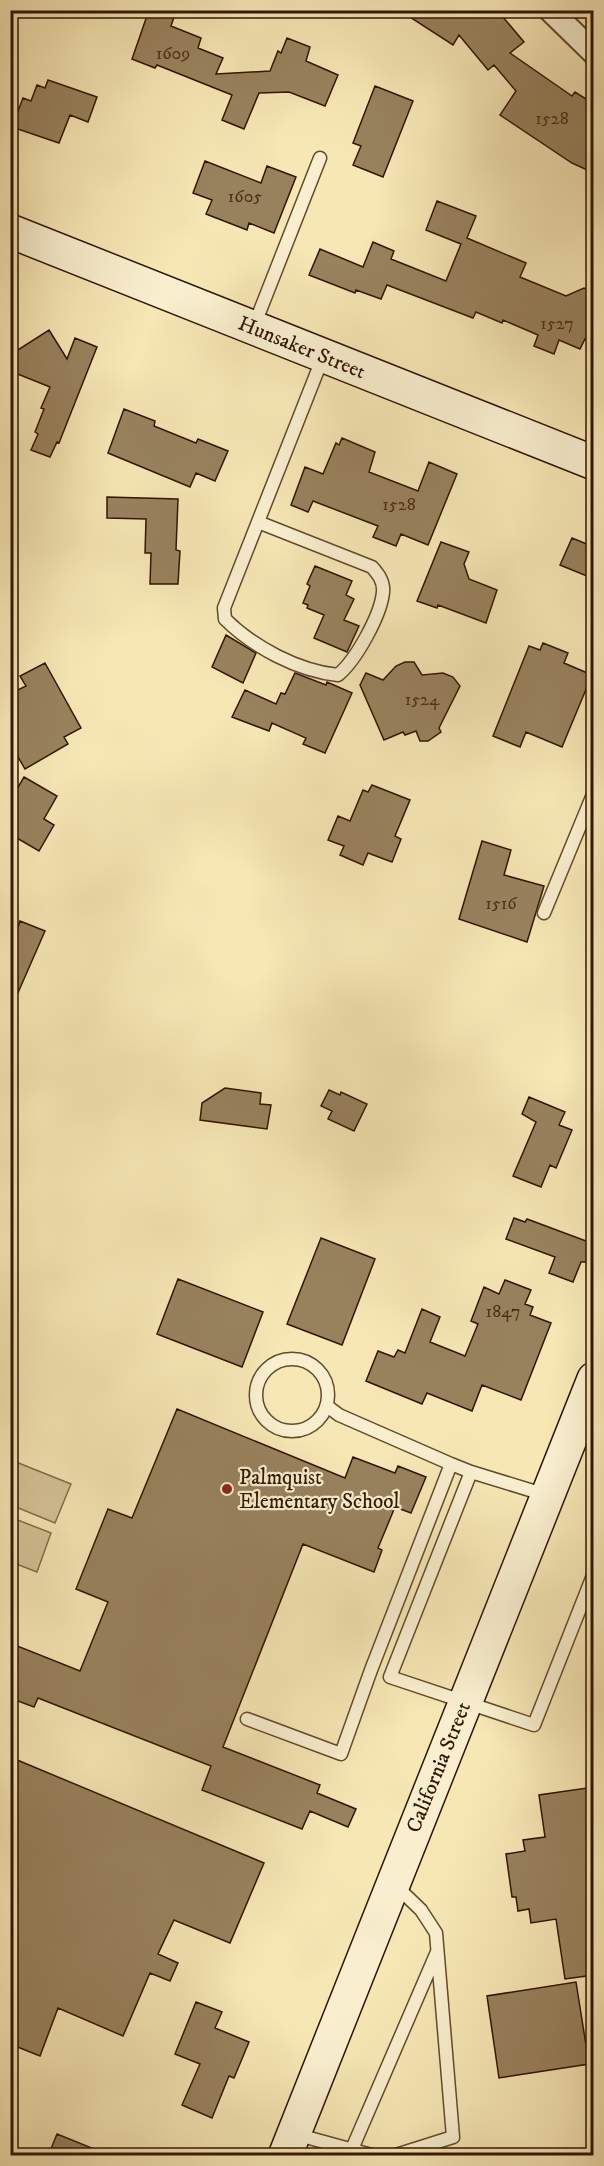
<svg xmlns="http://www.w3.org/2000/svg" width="604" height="2166" font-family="'IM FELL DW Pica',serif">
<rect width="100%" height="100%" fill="#f6e7b5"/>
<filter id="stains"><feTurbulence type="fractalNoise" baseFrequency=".00333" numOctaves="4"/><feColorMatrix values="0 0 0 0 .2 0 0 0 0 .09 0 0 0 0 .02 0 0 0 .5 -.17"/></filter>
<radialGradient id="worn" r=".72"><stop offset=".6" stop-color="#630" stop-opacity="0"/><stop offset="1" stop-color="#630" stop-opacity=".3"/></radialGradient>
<!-- green -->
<path fill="#d5c396" stroke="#846c4b" stroke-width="1.5" d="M11,1460L71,1484L55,1523L11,1505Z
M10,1517L51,1533L37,1572L11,1562Z"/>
<!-- building -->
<path fill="#98825e" stroke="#321500" stroke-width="1.5" d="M149,10L174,17L171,26L201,38L198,48L223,58L216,74L270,71L278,51L281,53L287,38L310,47L306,61L338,75L325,106L289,92L259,93L244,129L222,120L232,95L157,65L155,68L132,59Z
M399,10H497L524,42L510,53L572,96L575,92L594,104V173L572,163L500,115L516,91L494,65L488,70L459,35L453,45Z
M48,80L97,97L88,122L70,115L59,143L12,127L23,98L31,101L37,85L45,88Z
M375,86L413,101L383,177L353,165L361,146L353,143Z
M205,161L261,183L267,166L296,177L274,233L249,223L247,230L206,214L212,200L193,193Z
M437,201L476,216L467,238L526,263L520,277L566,296L584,288L594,292V342L585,339L580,349L559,340L554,354L534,346L538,335L503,320L502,323L476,312L473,318L387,285L381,299L356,290L355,293L309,275L320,249L363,267L373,242L394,251L391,259L446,281L461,244L426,230Z
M49,330L67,359L75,338L97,347L59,443L57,442L50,457L31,450L38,434L35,432L44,409L41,408L50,387L10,371V355Z
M124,409L155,421L154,426L196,443L198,439L228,451L215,481L196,473L190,487L108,453Z
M342,438L375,452L369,472L418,491L429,462L457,474L428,545L401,534L396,546L373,537L378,526L313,501L308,512L291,505L305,467L323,474L336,443L339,445Z
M107,497L178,499L176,550L180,551L178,584H150L151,553H145L146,519L107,518Z
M572,538L594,547V579L560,565Z
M441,542L469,552L464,564L469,579L497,590L486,623L438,605L437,608L417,601Z
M315,566L352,581L346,595L354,599L344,620L359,626L347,652L314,638L324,615L307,608L308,605L303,603L310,586L307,584Z
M226,635L256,653L243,683L212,667Z
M543,643L568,653L564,663L592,675L562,747L526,732L520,747L493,736L529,646L540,650Z
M405,662H414L422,675L443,673L453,677L460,686L439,728L441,732L428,741H420L416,731L405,735L403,732L384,740L360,685L366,673L383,680L396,666Z
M45,663L81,728L64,737L68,744L25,769L10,743V694L26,686L20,676Z
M295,673L326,685L327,682L352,693L325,753L303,744L306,738L272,723L269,731L232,717L245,690L276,704L281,693L285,694Z
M24,777L57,796L44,819L54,825L39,851L10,834V801Z
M372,785L410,800L395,836L401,839L392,862L368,853L363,865L340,855L344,846L328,840L338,816L350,821L363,790L368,792Z
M482,841L511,850L504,875L544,886L527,942L459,919Z
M20,921L45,931L10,1011V927L17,930Z
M225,1088L261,1093L260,1104L271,1105L267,1129L200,1120L202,1103Z
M329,1090L340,1095L341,1092L367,1104L354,1131L328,1119L332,1111L321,1106Z
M529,1097L565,1112L559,1125L572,1130L556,1168L550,1165L541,1187L513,1176L536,1122L522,1114Z
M514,1218L525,1222L527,1219L594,1244L589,1262H581L573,1282L549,1273L555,1257L506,1239Z
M321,1238L375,1259L342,1345L287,1324Z
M178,1279L263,1312L242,1367L157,1334Z
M505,1280L531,1290L525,1304L533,1307L530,1315L551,1323L521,1400L482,1385L472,1411L427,1393L422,1404L366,1381L378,1351L394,1357L398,1350L405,1353L422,1309L440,1317L430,1342L465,1356L478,1324L471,1321L484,1287L499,1294Z
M177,1409L345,1478L353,1457L395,1473L398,1466L426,1477L411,1513L395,1507L378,1548L382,1550L374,1572L303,1544L223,1747L320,1785L317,1793L356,1809L348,1827L310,1811L302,1829L202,1790L211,1766L38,1698L34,1707L10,1698V1643L80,1671L108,1602L76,1589L108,1509L132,1518Z
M10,1757L264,1863L230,1943L174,1920L158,1954L178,1963L170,1981L150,1973L123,2036L58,2008L40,2056L10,2044Z
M594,1787V1975L565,1979L556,1919L531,1923L529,1909L518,1911L516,1897H512L506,1854L525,1851L523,1840L545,1837L539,1795Z
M576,1982L589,2064L499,2078L487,1996Z
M196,2002L222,2012L215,2028L249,2042L234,2078L229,2076L212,2118L182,2105L200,2064L175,2054Z
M57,2134L109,2155V2156H48Z"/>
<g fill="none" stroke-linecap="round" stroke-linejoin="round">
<defs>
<path id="service" d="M254,326L320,158
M258,522L372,567C378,574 384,581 383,592C381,615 356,660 338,675C298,671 253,647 225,619L224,608L323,357
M544,913L594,792
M256 1395a36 36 0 1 1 72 0a36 36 0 1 1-72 0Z
M327,1406L339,1415L451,1464
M546,1495L471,1472L390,1677L534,1725L594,1573
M247,1719L341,1754L371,1670L451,1464L471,1472
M295,2134L375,2156
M352,2149L437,1952
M393,2156L453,2137L436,1933L421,1910L395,1885"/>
<path id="minor" d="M550,10L594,53"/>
<path id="secondary" d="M10,231L594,463
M285,2156L594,1379"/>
</defs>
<!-- service casing -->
<use href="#service" stroke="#634a2d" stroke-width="15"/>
<!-- minor casing -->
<use href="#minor" stroke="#634a2d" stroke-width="26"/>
<!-- secondary casing -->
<use href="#secondary" stroke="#321500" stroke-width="36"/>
<!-- service -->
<use href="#service" stroke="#f9efcf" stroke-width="12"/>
<!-- minor -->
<use href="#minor" stroke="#f9efcf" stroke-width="22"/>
<!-- secondary -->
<use href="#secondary" stroke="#f9efcf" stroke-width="33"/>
</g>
<!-- markers -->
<circle fill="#8f2418" stroke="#f9efcf" stroke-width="2" cx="227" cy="1489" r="6"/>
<g text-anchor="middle" stroke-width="4.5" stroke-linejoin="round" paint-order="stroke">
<!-- number labels -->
<g font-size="18" fill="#4c3018">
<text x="173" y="59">1609</text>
<text x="552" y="124">1528</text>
<text x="245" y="202">1605</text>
<text x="557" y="329">1527</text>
<text x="399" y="510">1528</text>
<text x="422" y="705">1524</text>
<text x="501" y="909">1516</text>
<text x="503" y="1317">1847</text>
</g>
<!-- street labels -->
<g font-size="21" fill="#321500" stroke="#f9efcf">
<text transform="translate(302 347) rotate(22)" y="7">Hunsaker Street</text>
<text transform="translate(438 1767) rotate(-68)" y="7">California Street</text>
</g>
<!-- poi labels -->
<g font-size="21" fill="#321500" stroke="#f9efcf" text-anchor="start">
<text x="239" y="1484">Palmquist<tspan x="239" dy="24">Elementary School</tspan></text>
</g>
</g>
<!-- margin -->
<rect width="604" height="2166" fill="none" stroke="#f6e7b5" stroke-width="36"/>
<rect x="12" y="12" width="580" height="2142" fill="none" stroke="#321500" stroke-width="3"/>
<rect x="18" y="18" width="568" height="2130" fill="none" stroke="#321500" stroke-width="1.5"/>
<rect width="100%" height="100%" filter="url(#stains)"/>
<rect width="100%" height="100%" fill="url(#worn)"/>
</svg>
